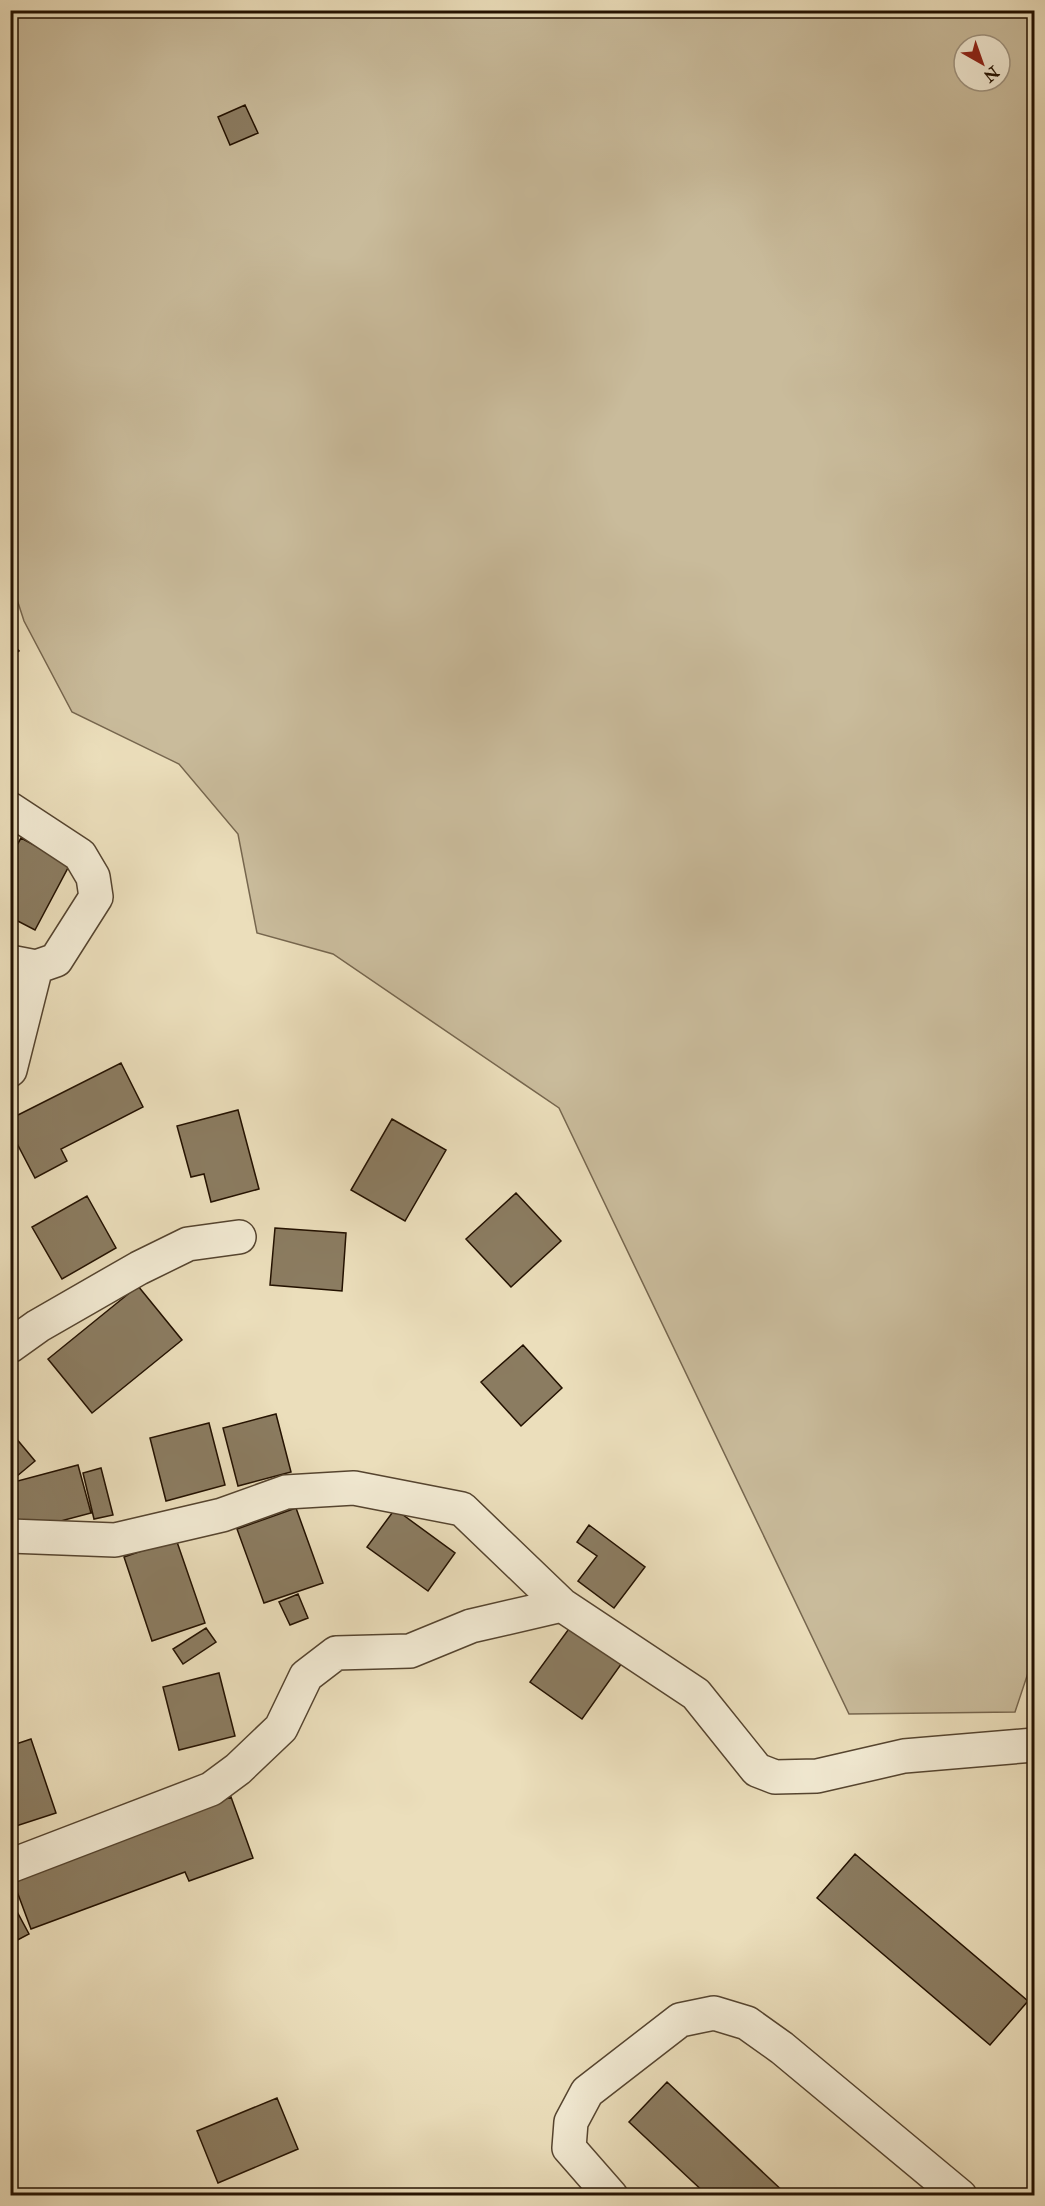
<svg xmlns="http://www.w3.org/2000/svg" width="1045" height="2206" font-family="'IM FELL Double Pica',serif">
<rect width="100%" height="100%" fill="#ebdebb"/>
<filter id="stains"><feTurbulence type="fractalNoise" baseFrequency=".00333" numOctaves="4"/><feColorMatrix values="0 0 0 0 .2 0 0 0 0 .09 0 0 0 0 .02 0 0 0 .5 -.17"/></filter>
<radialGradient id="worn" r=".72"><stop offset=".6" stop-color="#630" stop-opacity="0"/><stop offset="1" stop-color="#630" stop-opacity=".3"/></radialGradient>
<!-- green -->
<path fill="#c9bb9b" stroke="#76664e" stroke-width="1.5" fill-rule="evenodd" d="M25,10L1034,11V1655L1015,1712L849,1714L559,1108L333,954L257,933L238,834L179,764L72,712L24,621L11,581L10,25ZM964,45H1000V81H964Z"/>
<!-- building -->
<path fill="#8b7c61" stroke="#231100" stroke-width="1.5" d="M245,105L258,133L230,145L218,117Z
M10,641L19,651L10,658Z
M21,838L70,864L35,930L10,917V857Z
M121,1063L143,1107L61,1149L67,1161L35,1178L10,1130V1119Z
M238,1110L259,1189L211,1202L204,1174L191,1177L177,1126Z
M392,1119L446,1150L405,1221L351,1190Z
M516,1193L561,1241L511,1287L466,1239Z
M87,1196L116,1248L62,1279L32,1227Z
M275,1228L346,1233L342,1291L270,1285Z
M138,1286L182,1340L92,1413L48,1359Z
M523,1345L562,1388L521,1426L481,1382Z
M276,1414L291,1472L238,1486L223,1428Z
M209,1423L225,1485L166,1501L150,1438Z
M10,1431L35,1461L10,1482Z
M78,1465L91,1513L19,1532L10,1522V1483Z
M101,1468L113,1515L94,1519L83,1473Z
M296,1508L323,1583L264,1603L237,1529Z
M395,1509L455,1553L428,1591L367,1547Z
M589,1525L645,1567L614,1608L578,1581L597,1556L577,1542Z
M176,1539L205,1623L152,1641L124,1557Z
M298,1594L308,1618L290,1625L279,1602Z
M571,1626L622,1663L582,1719L530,1682Z
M206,1628L216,1642L183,1664L173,1649Z
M219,1673L235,1736L179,1750L163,1687Z
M31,1739L56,1813L10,1828V1746Z
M231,1797L253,1858L189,1881L185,1872L31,1929L12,1878Z
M855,1854L1028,2001L990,2045L817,1898Z
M14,1906L29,1934L10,1944V1908Z
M667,2082L788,2196H708L629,2122Z
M277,2098L298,2149L218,2183L197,2131Z"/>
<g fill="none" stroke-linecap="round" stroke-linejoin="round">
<defs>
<path id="minor" d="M10,809L80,855L93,877L96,897L56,960L36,967L10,962
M10,1070L36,967
M10,1346L38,1326L139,1268L188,1244L239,1237
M10,1536L115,1540L222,1515L286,1492L354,1488L462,1509L562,1605L696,1694L757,1770L775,1777L817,1776L904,1756L1034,1745
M10,1866L211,1789L238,1769L281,1728L306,1676L336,1653L410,1651L471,1626L562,1605
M611,2196L569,2148L571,2122L587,2092L680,2020L714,2013L747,2023L782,2048L960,2196"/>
</defs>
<!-- minor casing -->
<use href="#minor" stroke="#55442f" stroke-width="36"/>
<!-- minor -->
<use href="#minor" stroke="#f2ead3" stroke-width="33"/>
</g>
<!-- margin -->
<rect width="1045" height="2206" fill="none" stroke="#ebdebb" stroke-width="36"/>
<rect x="12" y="12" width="1021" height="2182" fill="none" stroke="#231100" stroke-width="3"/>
<rect x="18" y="18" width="1009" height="2170" fill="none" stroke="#231100" stroke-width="1.5"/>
<!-- north arrow -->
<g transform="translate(982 63) rotate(140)"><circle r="28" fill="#f2ead3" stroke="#9f937f" stroke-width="1.5"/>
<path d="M0-4.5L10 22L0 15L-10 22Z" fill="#8f2418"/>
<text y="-9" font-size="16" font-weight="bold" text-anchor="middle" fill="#231100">N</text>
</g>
<rect width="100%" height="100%" filter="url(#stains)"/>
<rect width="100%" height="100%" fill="url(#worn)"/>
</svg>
